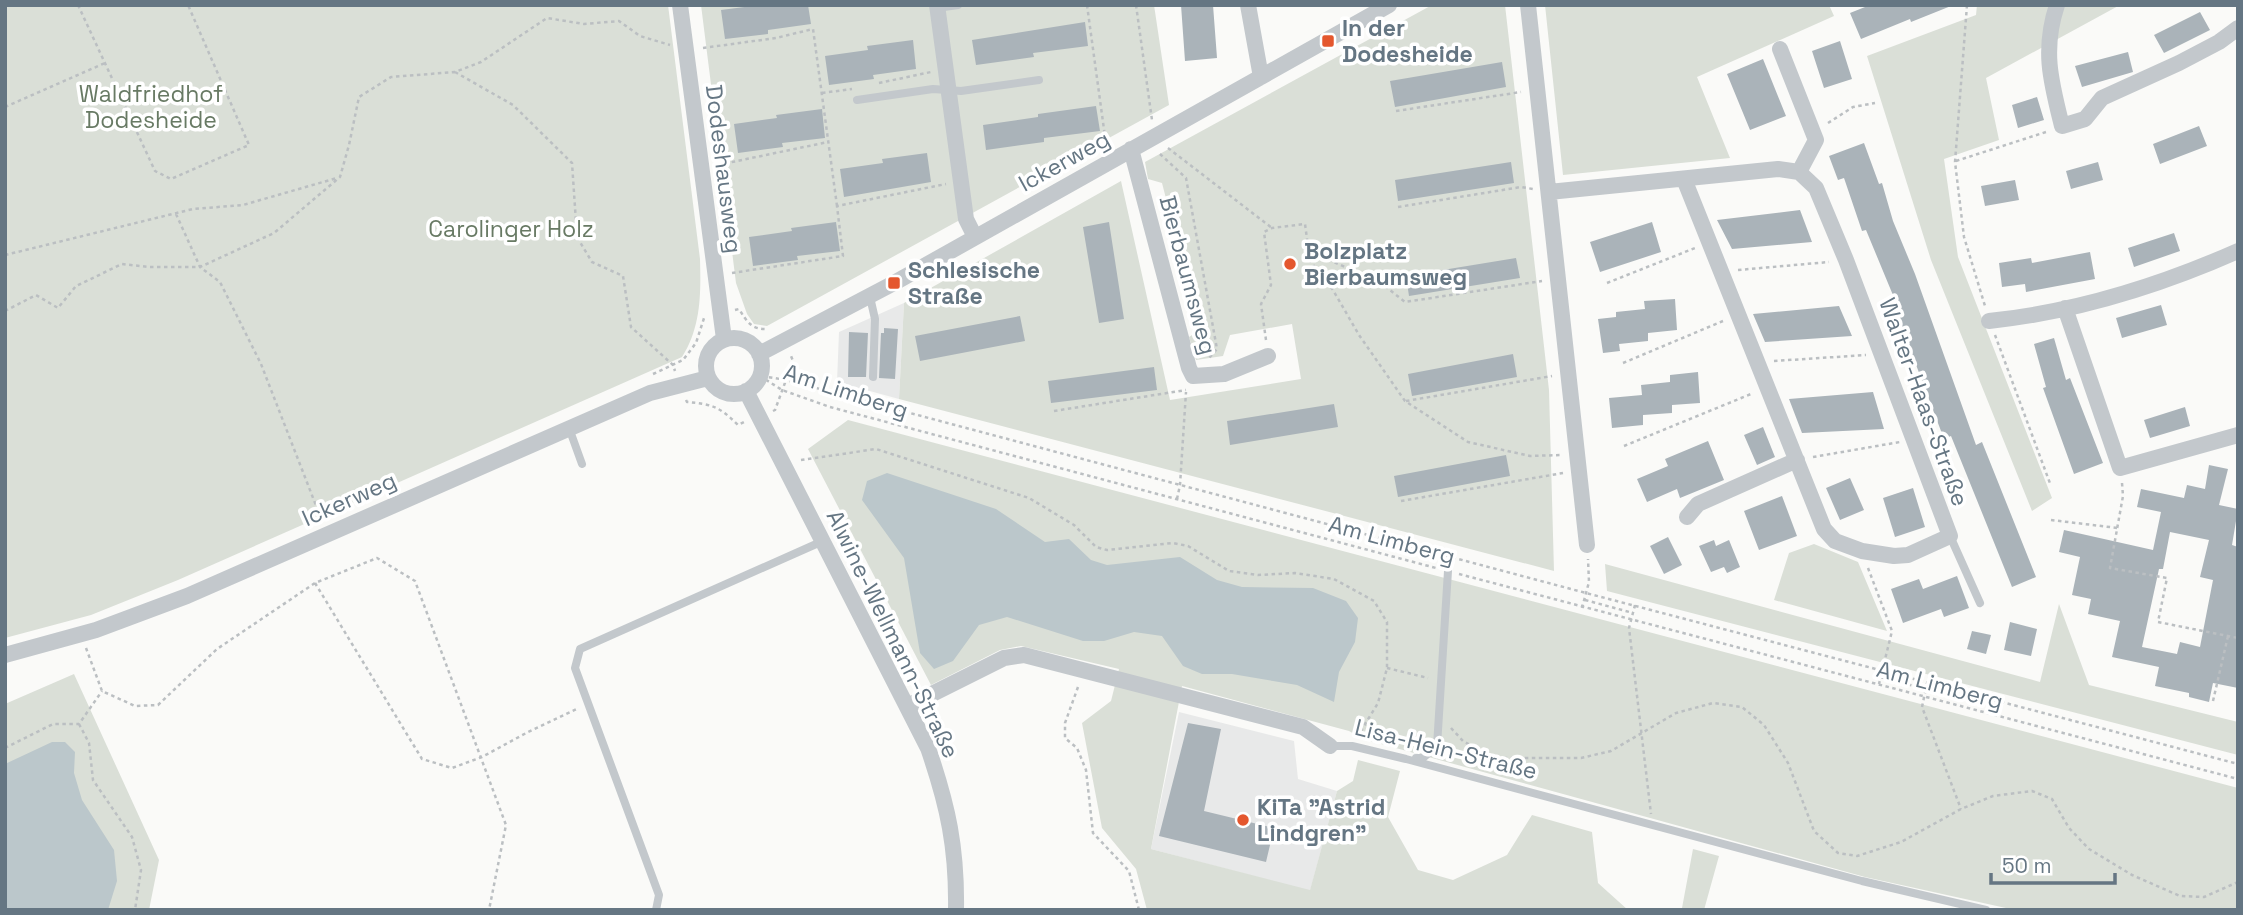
<svg xmlns="http://www.w3.org/2000/svg" width="2243" height="915" font-family="'Space Grotesk',sans-serif">
<rect width="100%" height="100%" fill="#fafaf8"/>
<!-- built -->
<path fill="#e8e9e9" d="M904,303L899,399L837,382L839,332Z
M1179,712L1294,741L1298,779L1337,791L1310,891L1151,849Z"/>
<!-- green -->
<path fill="#dadfd7" d="M5,5H668L700,259C701,294 701,327 682,357L178,580L91,615L5,638Z
M701,5H1154L1169,105L767,326L754,324L747,314L736,283Z
M1432,5H1505L1549,390L1554,571L899,399L904,303L1121,181L1170,400L1301,379L1292,324L1230,335L1223,356L1196,360L1189,337L1200,330L1162,183L1148,179L1145,162Z
M1545,5H1829L1834,16L1697,77L1730,158L1563,175Z
M1977,5H2120L1986,78L1999,140L1944,159L1958,257L2052,498L2032,511L1931,260L1867,56L1976,15Z
M848,420L2238,788V910H2015L1865,877L1363,739L1349,731L1182,686L1151,849L1310,890L1337,791L1353,781L1358,760L1400,771L1388,817L1418,870L1453,880L1507,855L1532,815L1592,832L1598,883L1628,910H1147L1136,869L1102,828L1082,723L1111,701L1119,669L1021,646L1000,650L931,685L808,449Z
M1814,544L1858,562L1887,631L1774,600L1789,553Z
M1605,564L2040,682L2059,604L2089,685L2238,722V755L1607,591Z
M74,674L159,860L149,910H5V704Z
M1693,849L1719,856L1704,910H1679L1682,908Z"/>
<!-- water -->
<path fill="#bbc7cb" d="M887,473L996,509L1045,542L1069,539L1091,560L1107,565L1180,557L1217,580L1242,587L1313,588L1346,601L1358,618L1355,642L1339,672L1334,702L1297,685L1232,674H1202L1183,666L1162,636L1134,632L1104,641H1083L1007,617L979,625L953,661L934,669L920,653L904,558L862,500L867,481Z
M52,742H65L75,752L74,773L82,800L114,850L117,881L108,910H5V764Z"/>
<!-- building -->
<path fill="#aab3b9" fill-rule="evenodd" d="M760,5H808L811,24L768,30V34L725,39L721,10Z
M1181,5H1213L1217,58L1185,61Z
M1870,5H1951V6L1911,22L1910,19L1861,39L1850,13Z
M2200,12L2210,30L2164,53L2154,35Z
M1085,22L1088,46L1033,53L1034,57L976,65L972,40Z
M913,40L916,69L873,75L874,79L829,85L825,56L868,50L867,46Z
M1840,41L1852,79L1824,88L1812,51Z
M2128,52L2133,72L2082,87L2075,66Z
M1763,59L1786,116L1750,130L1727,74Z
M1502,62L1506,87L1395,107L1390,81Z
M2037,97L2044,120L2018,128L2012,105Z
M1096,106L1100,131L1044,138V142L986,150L983,125L1038,117V114Z
M822,109L825,138L782,143L783,147L738,153L734,124L777,118L776,115Z
M2199,126L2207,146L2160,164L2153,144Z
M1864,143L1879,184L1882,183L1893,221L1915,274L1976,445L1982,442L2036,577L2012,587L1951,436L1944,439L1892,301L1895,300L1866,230L1862,231L1844,178L1838,180L1829,156Z
M927,153L931,182L844,197L840,169L883,163L882,159Z
M1511,162L1514,183L1398,201L1395,180Z
M2098,162L2103,180L2071,189L2066,171Z
M2015,180L2019,200L1985,206L1981,186Z
M1800,210L1812,242L1732,249L1717,220Z
M836,222L840,251L797,256L798,260L753,266L749,237L792,231L791,228Z
M1109,222L1124,319L1099,323L1083,227Z
M1652,222L1661,252L1600,272L1590,242Z
M2174,233L2180,251L2134,267L2128,248Z
M2090,252L2095,279L2026,292L2025,284L2002,287L1999,263L2031,258L2032,263Z
M1516,258L1520,278L1409,296L1406,276Z
M1675,299L1677,330L1648,333V341L1619,344L1620,351L1603,353L1598,319L1616,317V312L1645,309L1644,301Z
M2161,305L2167,325L2122,338L2116,318Z
M1839,306L1852,336L1765,342L1753,314Z
M1020,316L1025,341L920,361L915,336Z
M884,328L898,329L895,379L879,378L881,333H884Z
M849,332L868,333L866,377H848Z
M2054,338L2066,380L2070,378L2103,463L2074,474L2043,388L2046,387L2034,344Z
M1513,354L1517,377L1412,396L1408,374Z
M1154,367L1157,390L1051,403L1048,381Z
M1698,372L1700,403L1672,405V413L1643,415V425L1612,428L1609,398L1642,395L1641,385L1670,382V375Z
M1873,392L1884,429L1802,433L1789,399Z
M1334,404L1338,427L1230,445L1227,421Z
M2185,407L2190,426L2150,438L2144,420Z
M1763,427L1775,457L1757,465L1744,435Z
M1708,441L1724,480L1680,498L1677,489L1647,502L1637,479L1668,466L1665,459Z
M1506,455L1510,476L1398,497L1394,476Z
M2209,465L2228,469L2219,505L2238,509L2232,545L2238,547V688L2213,683L2209,702L2189,697V693L2155,686L2159,667L2112,657L2120,621L2088,614L2091,599L2072,595L2080,557L2059,552L2064,530L2153,550L2161,512L2137,507L2141,489L2184,498L2187,485L2205,489ZM2170,532L2209,540L2200,577L2213,580L2200,647L2180,642L2177,654L2142,647L2159,569H2163Z
M1850,478L1864,510L1840,520L1826,488Z
M1913,488L1925,527L1895,537L1883,498Z
M1782,496L1797,536L1759,550L1744,511Z
M1668,537L1682,565L1664,574L1650,546Z
M1714,540L1716,546L1729,540L1740,567L1727,573L1724,567L1711,572L1699,546Z
M1957,576L1969,608L1944,617L1941,609L1903,623L1891,589L1919,579L1923,589Z
M2010,622L2037,629L2031,656L2004,650Z
M1972,631L1991,635L1986,654L1967,649Z
M1188,723L1221,729L1204,811L1274,828L1266,862L1159,836Z"/>
<g fill="none" stroke-linecap="round" stroke-linejoin="round">
<!-- path -->
<path stroke="#bbbfc2" stroke-width="2.5" stroke-dasharray="3.5 3.5" stroke-linecap="butt" d="M78,5L155,171L171,179L249,145L188,5
M1087,5L1106,144
M1136,5L1152,120
M1967,5L1955,162L1964,237L1985,306
M703,48L776,38L813,29L837,206
M455,72L513,105L572,163L577,237L592,262L623,276L631,327L673,365L675,371
M879,83L931,72
M822,93L852,89
M5,107L105,63
M1396,111L1521,92
M1828,123L1853,107L1875,103
M1168,148L1272,228
M1160,154L1186,178L1217,349L1209,358
M1956,161L2046,132
M718,165L828,142
M1398,207L1521,187L1533,189
M176,214L200,267L220,282L261,364L322,521
M1309,251L1381,283L1405,302L1542,281
M5,255L193,209L243,205L337,178
M1738,270L1829,262
M732,273L843,256L837,206L946,184
M1607,283L1695,248
M735,310L739,309C747,322 752,330 768,329
M5,311L36,295L58,308L76,286L122,264L149,267H200L274,233L340,177L349,145L359,97L391,77L455,72L481,62L547,18L584,24L619,21L640,36L670,45
M1995,335L2051,486
M1266,340L1261,304L1271,285L1264,232L1272,228L1305,224L1310,261L1333,290L1359,335L1405,401L1468,442L1530,456L1561,455
M1774,361L1866,355
M1623,363L1723,321
M653,374L683,360L696,343L705,315
M760,376L782,390L830,407L1436,568
M762,376L786,380L1586,593L2238,764
M686,400L687,402C712,404 720,407 738,425L744,422
M1406,401L1552,376
M773,411L775,410L793,361L791,356
M1054,411L1186,390
M1624,446L1751,394
M1813,457L1900,442
M801,460L876,449L1029,498L1074,525L1096,547L1107,550L1173,543L1188,546L1229,571L1258,575L1295,573L1334,579L1374,601L1387,622V668L1378,703L1359,734
M2122,483L2123,496L2110,568L2167,578L2158,622L2238,638
M1177,499L1180,485L1186,392
M1401,501L1563,473
M2051,520L2118,528
M1868,568L1892,631L1879,684
M1459,574L2238,779
M315,583L422,759L452,768L482,757L528,732L579,708
M1585,600L1633,613
M1635,605L1629,628L1651,814
M1582,608L1589,582L1588,559
M86,648L102,691L135,706L158,705L217,649L315,583L377,558L415,581L506,825L489,910
M1387,668L1428,678
M1881,677L1925,689
M1927,683L1922,707L1961,809
M1078,687L1065,723V738L1077,748L1086,770L1093,833L1129,871L1139,910
M2213,701L2228,636
M79,724L89,743L93,780L132,837L141,870L135,910
M1451,728L1463,741L1493,758H1581L1611,751L1676,713L1713,703L1742,707L1764,725L1788,763L1814,831L1838,853L1857,856L1901,842L1961,809L1993,796L2032,791L2052,799L2069,828L2089,849L2132,875L2180,896L2204,897L2238,882
M5,748L53,724H79L102,691"/>
<!-- lane -->
<path stroke="#c3c8cc" stroke-width="8" d="M937,8L958,5
M857,100L933,89L961,91L1039,80
M870,297L875,319L873,377
M569,428L582,464
M1950,536L1980,603
M1330,746H1352L1406,759L1862,881L1986,910
M1416,758H1423L1437,746L1448,571
M656,910L659,895L575,668L580,649L823,541"/>
<!-- street -->
<path stroke="#c3c8cc" stroke-width="16" d="M680,5L724,339
M937,5L966,219L975,237
M1248,5L1261,77
M1528,5L1587,545
M2057,5C2042,50 2051,82 2062,126L2085,119L2102,98L2179,63L2219,42L2238,28
M1780,49L1816,140L1799,172
M1131,149L1189,368L1193,376L1224,374L1268,356
M1549,192L1778,169L1799,172L1816,188L1846,260L1950,536L1908,555L1894,556L1862,551L1835,541L1824,529L1684,179
M2065,308L2120,468L2238,435
M1989,321C2075,312 2159,286 2238,251
M706 366a28 28 0 1 1 56 0a28 28 0 1 1-56 0Z
M759,354L894,283L1389,5
M746,391L928,748C948,806 957,848 956,910
M1687,517L1698,504L1797,460
M5,655L96,630L187,596L650,393L708,378
M908,706L1004,658L1024,655L1303,727L1330,746"/>
</g>
<!-- markers -->
<g fill="#e4572e" stroke="#fff" stroke-width="2.5">
<rect x="1321" y="34" width="14" height="14" rx="3.5"/>
<circle cx="1290" cy="264" r="7"/>
<rect x="887" y="276" width="14" height="14" rx="3.5"/>
<circle cx="1243" cy="820" r="7"/>
</g>
<g text-anchor="middle" stroke-width="7" stroke-linejoin="round" paint-order="stroke">
<!-- poi labels -->
<g font-size="23" font-weight="bold" fill="#657683" stroke="#fff" text-anchor="start">
<text x="1342" y="36">In der<tspan x="1342" dy="26">Dodesheide</tspan></text>
<text x="1304" y="259">Bolzplatz<tspan x="1304" dy="26">Bierbaumsweg</tspan></text>
<text x="908" y="278">Schlesische<tspan x="908" dy="26">Straße</tspan></text>
<text x="1257" y="815">KiTa "Astrid<tspan x="1257" dy="26">Lindgren"</tspan></text>
</g>
<!-- park labels -->
<g font-size="23" fill="#687a64" stroke="#fff">
<text x="151" y="102">Waldfriedhof<tspan x="151" dy="26">Dodesheide</tspan></text>
<text x="511" y="237">Carolinger Holz</text>
</g>
<!-- street labels -->
<g font-size="23" fill="#657683" stroke="#fff">
<text transform="translate(1064 161) rotate(-29)" y="8">Ickerweg</text>
<text transform="translate(724 169) rotate(83)" y="8">Dodeshausweg</text>
<text transform="translate(1188 275) rotate(75)" y="8">Bierbaumsweg</text>
<text transform="translate(846 391) rotate(18)" y="8">Am Limberg</text>
<text transform="translate(1924 402) rotate(70)" y="8">Walter-Haas-Straße</text>
<text transform="translate(349 499) rotate(-24)" y="8">Ickerweg</text>
<text transform="translate(1392 540) rotate(15)" y="8">Am Limberg</text>
<text transform="translate(893 634) rotate(64)" y="8">Alwine-Wellmann-Straße</text>
<text transform="translate(1940 685) rotate(15)" y="8">Am Limberg</text>
<text transform="translate(1446 749) rotate(14)" y="8">Lisa-Hein-Straße</text>
</g>
</g>
<!-- border -->
<rect width="2243" height="915" fill="none" stroke="#657683" stroke-width="14"/>
<!-- scale -->
<path d="M1991 873v10h124v-10" fill="none" stroke="#657683" stroke-width="3.5"/>
<text x="2002" y="873" font-size="21" fill="#657683" stroke="#ffffff" stroke-width="5" paint-order="stroke">50 m</text>
</svg>
